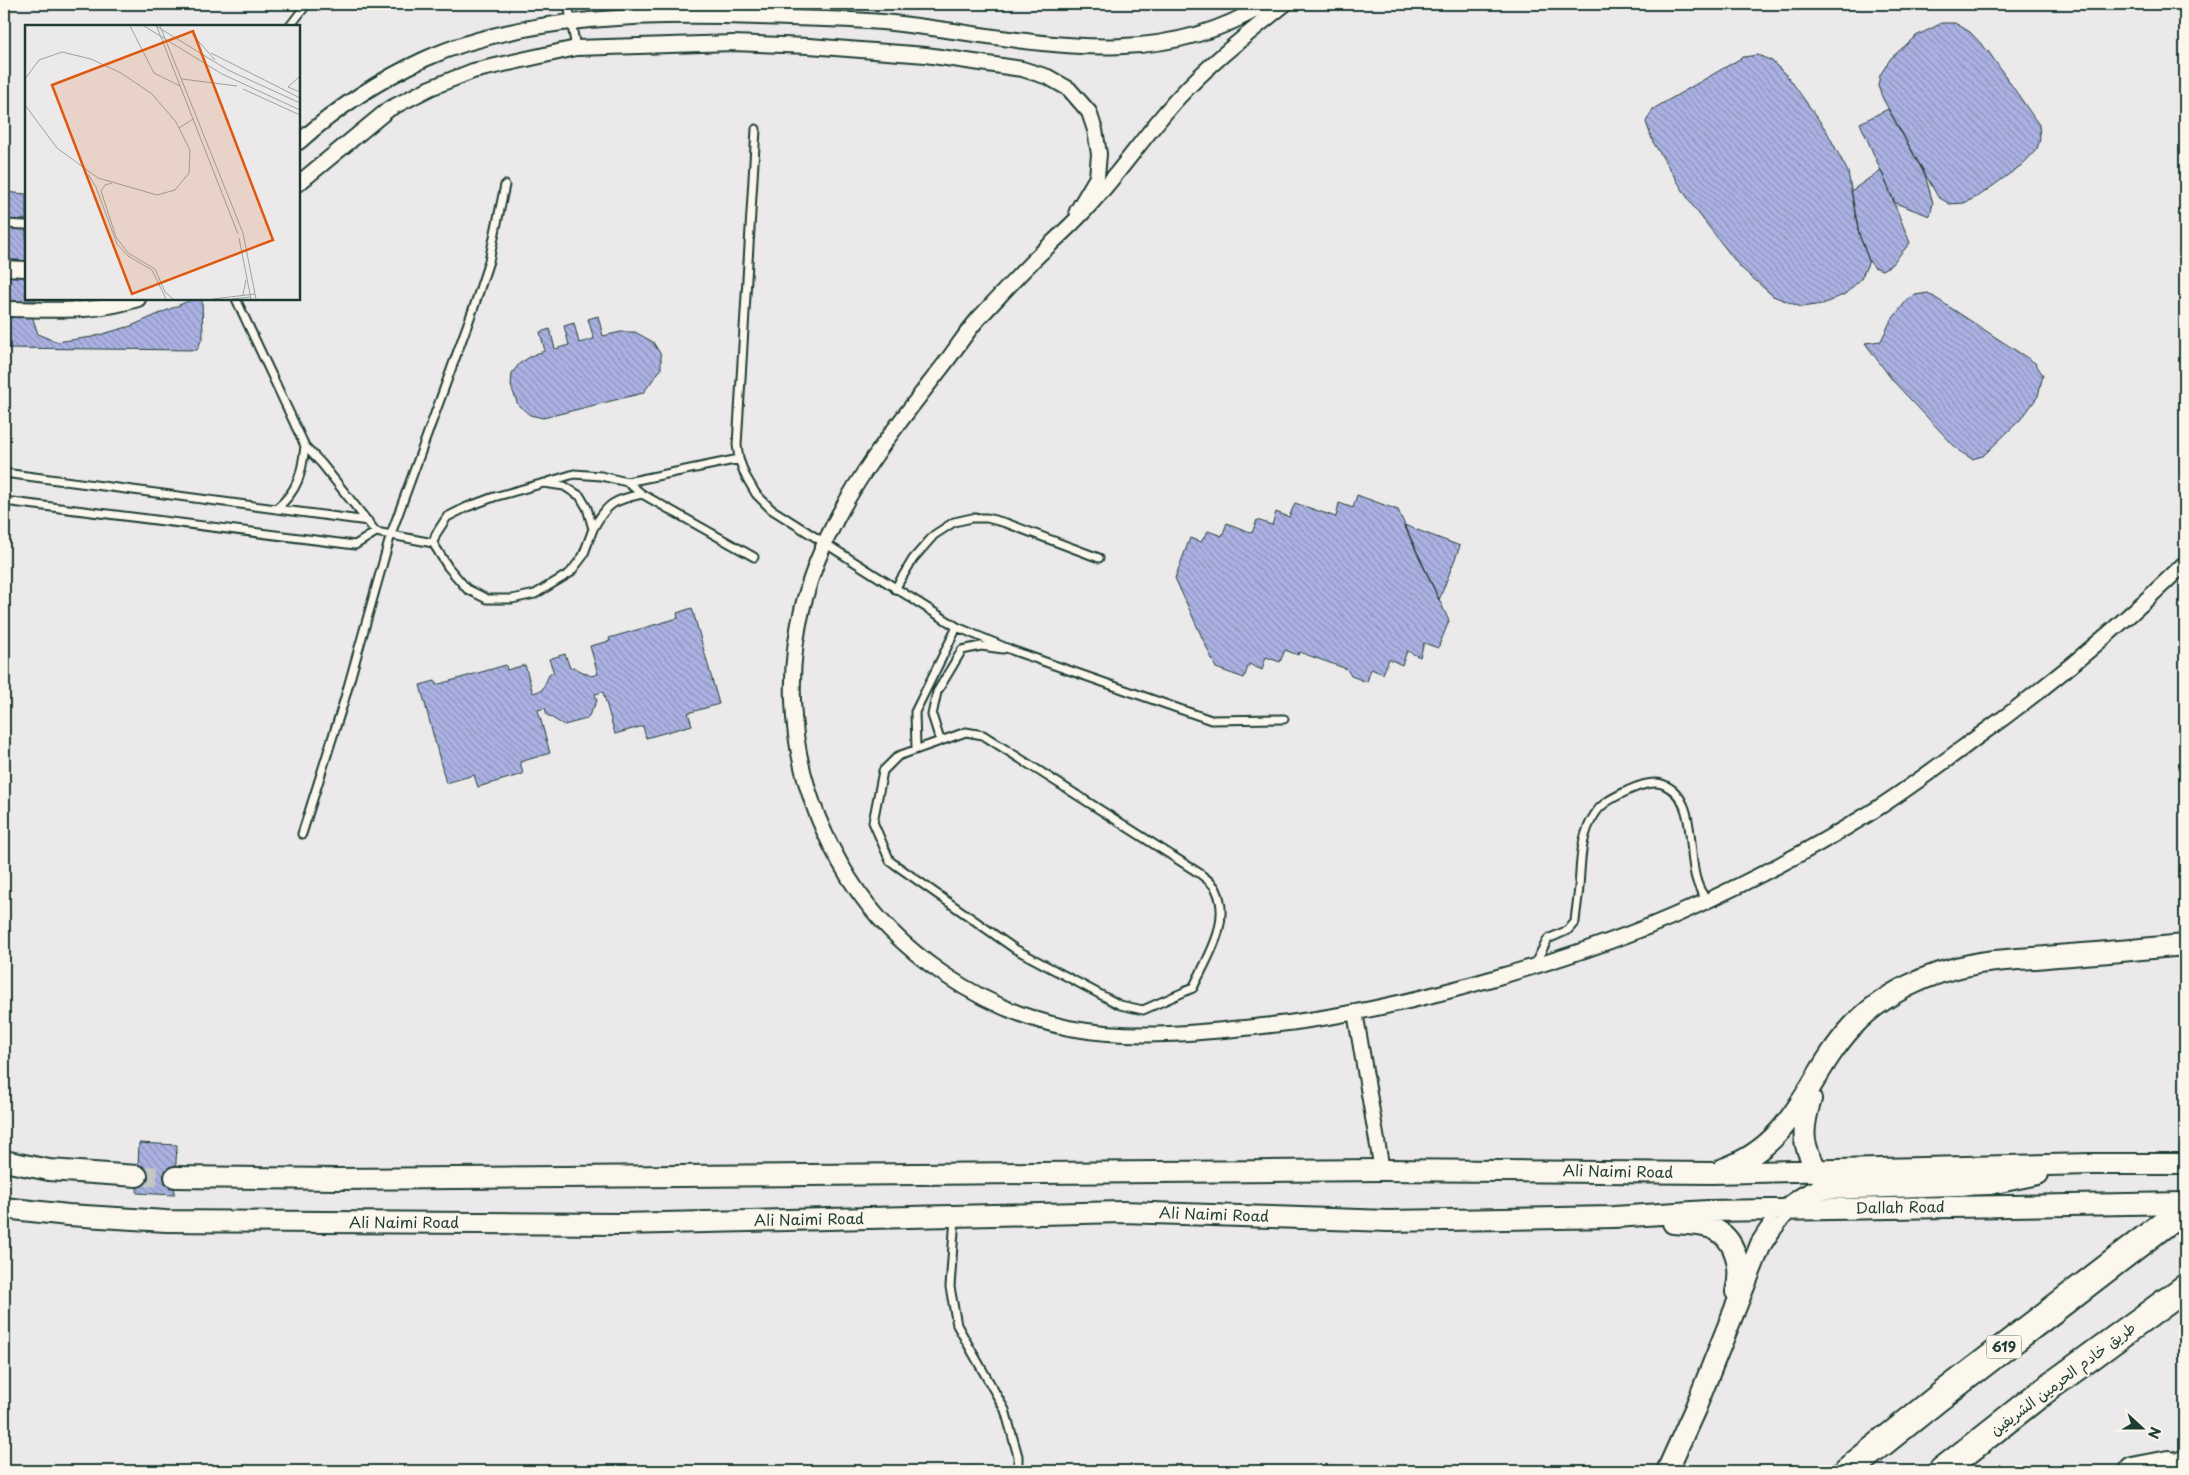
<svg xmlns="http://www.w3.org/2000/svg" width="2189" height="1475" font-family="'Playpen Sans','Playpen Sans Arabic',sans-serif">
<defs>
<pattern id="building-back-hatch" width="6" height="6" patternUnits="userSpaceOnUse" patternTransform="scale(1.25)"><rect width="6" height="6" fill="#abb2e3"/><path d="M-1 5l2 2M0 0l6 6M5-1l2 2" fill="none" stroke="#8b92b9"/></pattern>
</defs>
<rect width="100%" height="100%" fill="#ebe9ea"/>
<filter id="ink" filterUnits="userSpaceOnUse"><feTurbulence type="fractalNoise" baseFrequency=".02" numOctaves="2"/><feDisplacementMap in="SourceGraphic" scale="10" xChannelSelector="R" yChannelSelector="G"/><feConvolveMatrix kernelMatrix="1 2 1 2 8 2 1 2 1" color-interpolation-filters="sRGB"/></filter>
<g filter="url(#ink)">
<!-- building -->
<path fill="url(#building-back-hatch)" stroke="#1f3d34" d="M1942,23H1955L1970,32L1988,51L2039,125L2040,139L2037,149L2023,164L1979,196L1964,203L1950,204L1938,197L1883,99L1878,86L1880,75L1891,58L1916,36Z
M1758,55L1772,61L1789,78L1826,130L1848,172L1859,234L1869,261L1861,279L1845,294L1823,304L1801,307L1773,296L1740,267L1692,205L1653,142L1646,122L1653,109L1743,57Z
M1888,109L1925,175L1933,203L1930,216L1895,203L1860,123Z
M1881,170L1910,243L1891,265L1882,270L1874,267L1869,261L1859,234L1851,191Z
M4,192L26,194V299H36L32,316L38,334L56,342L92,337L131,326L193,299H202L203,336L197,350L4,348Z
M1928,293L2035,363L2043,375L2038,396L2023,417L1983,456L1972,459L1959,451L1893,381L1865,343L1881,341L1890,322L1907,300L1915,295Z
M598,316L603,336L621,332H635L653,342L661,355V369L643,393L543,418L530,415L518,405L511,386L512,373L520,363L535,354L545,351L540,332L550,329L555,349L569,345L564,326L574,323L579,343L594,339L588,319Z
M1357,495L1398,510L1449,621L1438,648L1424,643L1420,657L1407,651L1402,665L1389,659L1383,674L1371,669L1367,682L1351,676L1347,669L1299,652L1298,655L1285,650L1280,662L1266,657L1262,670L1249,664L1244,678L1216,668L1175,578L1190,538L1201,542L1208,531L1222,536L1227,523L1252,533L1257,520L1272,525L1276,512L1289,517L1295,503L1336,517L1339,503L1353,508Z
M1404,525L1460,546L1439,600Z
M692,608L719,704L688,713L692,725L646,738L643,726L615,734L603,692L595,694L597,701L587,719L564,725L547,715L545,708L538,710L550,753L520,762L523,774L478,787L474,775L446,783L420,685L435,681L436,685L506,665L507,670L525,665L533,693L542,690L550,673H554L549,659L565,654L570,668L573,667L591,676L598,674L590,646L610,641L609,638L678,618L677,613Z
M139,1143L177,1145L174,1195L137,1193Z"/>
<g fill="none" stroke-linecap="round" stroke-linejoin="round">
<!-- secondary-tunnel -->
<path stroke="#c2c7c6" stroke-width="20" stroke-dasharray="20 10" stroke-linecap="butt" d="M137,1176L175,1177"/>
<defs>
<path id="service" d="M568,4L576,48
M290,26L307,4
M756,129L737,445L739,459L745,475L756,494L771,509L957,627L1014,651L1211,720L1284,719
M4,224L26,225
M236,299L305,446L322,464L376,532
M4,473L368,521
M548,482L574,474L601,476L627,482L642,494L754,557
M627,482L739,459
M4,501L355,545L376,532L433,543L448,567L467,589L487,599H512L535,594L570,573L583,556L593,529L587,508L580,496L564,486L544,483L494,497L467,507L447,517L436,534L433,543
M276,509C298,491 302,473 305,446
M593,529C607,503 614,500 642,494
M895,589L913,559L934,535L954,522L972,518H987L1006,523L1099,558
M966,732L983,735L1199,873C1204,877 1213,883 1216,889C1232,922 1207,958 1193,988L1143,1010L1120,1005L1015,949L890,861L873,822L883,771L898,756Z
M940,740L932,715L937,692L962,650L981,646L1003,649
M916,748L915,712L957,627
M302,834L344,701L391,534L475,304L489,261L505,185
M1534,965L1548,939L1568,930L1575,922C1576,910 1578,899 1579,887C1581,862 1580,836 1595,814C1602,802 1617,796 1629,790C1638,786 1653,781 1662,784C1706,800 1679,875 1708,900
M955,1217L950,1287L957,1325L1005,1410L1018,1456V1471"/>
<path id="minor" d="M1285,4C1249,33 1210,63 1178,98C1146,133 1120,173 1087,208C1073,224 1057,238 1041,253C1019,274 999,297 978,319C964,335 953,354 939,371C902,419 864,466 836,520C774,638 779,765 849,878C896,953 982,1010 1069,1028C1133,1040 1198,1033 1263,1026C1340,1018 1416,1001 1491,979C1558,960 1623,939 1687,910C1749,882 1812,849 1870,813C1907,790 1941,764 1976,738C2050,685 2120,627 2185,563
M299,142C337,108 379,80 425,59C522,15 655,13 759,17C806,19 853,18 901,24C1023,38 1152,76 1265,4
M299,183L389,109L430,88L473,71L576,48L733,43L809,46L926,55L1022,69L1048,77L1069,89L1089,112L1095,130L1099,154L1097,177L1077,211
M4,268L26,269
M4,309C52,309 91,314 138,299
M1355,1012L1382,1170"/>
<path id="secondary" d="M1811,1099C1800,1134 1802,1148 1823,1179
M4,1161L49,1170L137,1176
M1723,1169C1798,1142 1805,1078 1852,1027C1883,993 1930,972 1974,964C2001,959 2030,959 2057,956C2100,953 2143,949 2185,945
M175,1177L336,1179L1382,1170L1711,1173L2091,1164H2185
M4,1208L68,1215L166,1221L620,1224L1123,1212L1388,1221L1614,1217L1708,1211L2185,1203
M1673,1223C1686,1224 1700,1224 1712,1228C1737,1238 1742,1269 1736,1292
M2155,1468L2185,1461
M1667,1471L1695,1409L1761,1244C1776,1219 1793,1198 1822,1189L1990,1184L2038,1174"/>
<path id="motorway" d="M1847,1471L1937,1399L2185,1208
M1942,1471L2041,1393L2185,1288
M2133,1471L2169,1464"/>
</defs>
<!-- service casing -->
<use href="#service" stroke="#1f3d34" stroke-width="11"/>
<!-- minor casing -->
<use href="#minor" stroke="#1f3d34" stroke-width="18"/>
<!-- secondary casing -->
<use href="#secondary" stroke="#1f3d34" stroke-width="24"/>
<!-- motorway casing -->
<use href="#motorway" stroke="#1f3d34" stroke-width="30"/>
<!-- service -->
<use href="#service" stroke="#fbf7ec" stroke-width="7"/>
<!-- minor -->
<use href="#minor" stroke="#fbf7ec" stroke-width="14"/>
<!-- secondary -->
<use href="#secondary" stroke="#fbf7ec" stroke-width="20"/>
<!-- motorway -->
<use href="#motorway" stroke="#fbf7ec" stroke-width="26"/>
</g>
</g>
<g text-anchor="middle" stroke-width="4" stroke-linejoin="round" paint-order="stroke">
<!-- shield labels -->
<rect fill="#fbf7ec" stroke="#61756b" stroke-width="1" x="1986.5" y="1335.5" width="35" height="23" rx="4"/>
<g font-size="14" font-weight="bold" fill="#1f3d34">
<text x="2004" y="1352">619</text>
</g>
<!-- street labels -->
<g font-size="15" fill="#1f3d34" stroke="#fbf7ec">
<text transform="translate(1618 1172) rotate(1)" y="5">Ali Naimi Road</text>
<text transform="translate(1900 1208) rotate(-1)" y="5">Dallah Road</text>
<text transform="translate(1214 1215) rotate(2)" y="5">Ali Naimi Road</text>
<text transform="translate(809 1220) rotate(-1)" y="5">Ali Naimi Road</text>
<text x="404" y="1228">Ali Naimi Road</text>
<text transform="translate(2063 1379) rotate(-37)" y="5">طريق خادم الحرمين الشريفين</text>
</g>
</g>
<!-- overview -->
<g transform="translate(25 25)">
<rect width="275" height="275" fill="#ebe9ea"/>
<path fill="none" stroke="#99a4a1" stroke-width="1" d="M105,1L129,48L155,61M119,1L197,49L275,85M131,1L203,45L275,78M135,1L218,208L231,274M132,2L213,209M167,9L190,35M186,28L275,73M275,51L263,62L275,67M0,54L14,35L37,27L66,34L96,48L127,69L151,97L165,125L164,148L150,165L132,170L73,153L32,123L0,80M157,54L212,61M218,64L275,90M154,103L168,94M63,149L71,162L92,219L103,231L127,245L141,274M87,158L80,160L76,166L91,212L103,228L130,244L140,267L148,274M214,213L226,274M218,270L221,255M188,274L230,269M207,274L225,272"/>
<path fill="#de580e" fill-opacity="0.15" stroke="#de580e" stroke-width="2.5" d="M168,6L248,215L107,269L27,60Z"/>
<rect width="275" height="275" fill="none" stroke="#1f3d34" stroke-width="2.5"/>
</g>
<!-- margin -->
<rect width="2189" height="1475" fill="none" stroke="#fbf7ec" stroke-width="20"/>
<rect x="10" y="10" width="2169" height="1455" fill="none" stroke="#1f3d34" stroke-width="2" filter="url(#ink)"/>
<!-- north arrow -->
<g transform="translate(2142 1428) rotate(111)" stroke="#fbf7ec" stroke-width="4" paint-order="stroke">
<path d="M0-4L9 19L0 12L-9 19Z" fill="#1f3d34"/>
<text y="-8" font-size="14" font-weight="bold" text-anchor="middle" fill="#1f3d34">N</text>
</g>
</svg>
